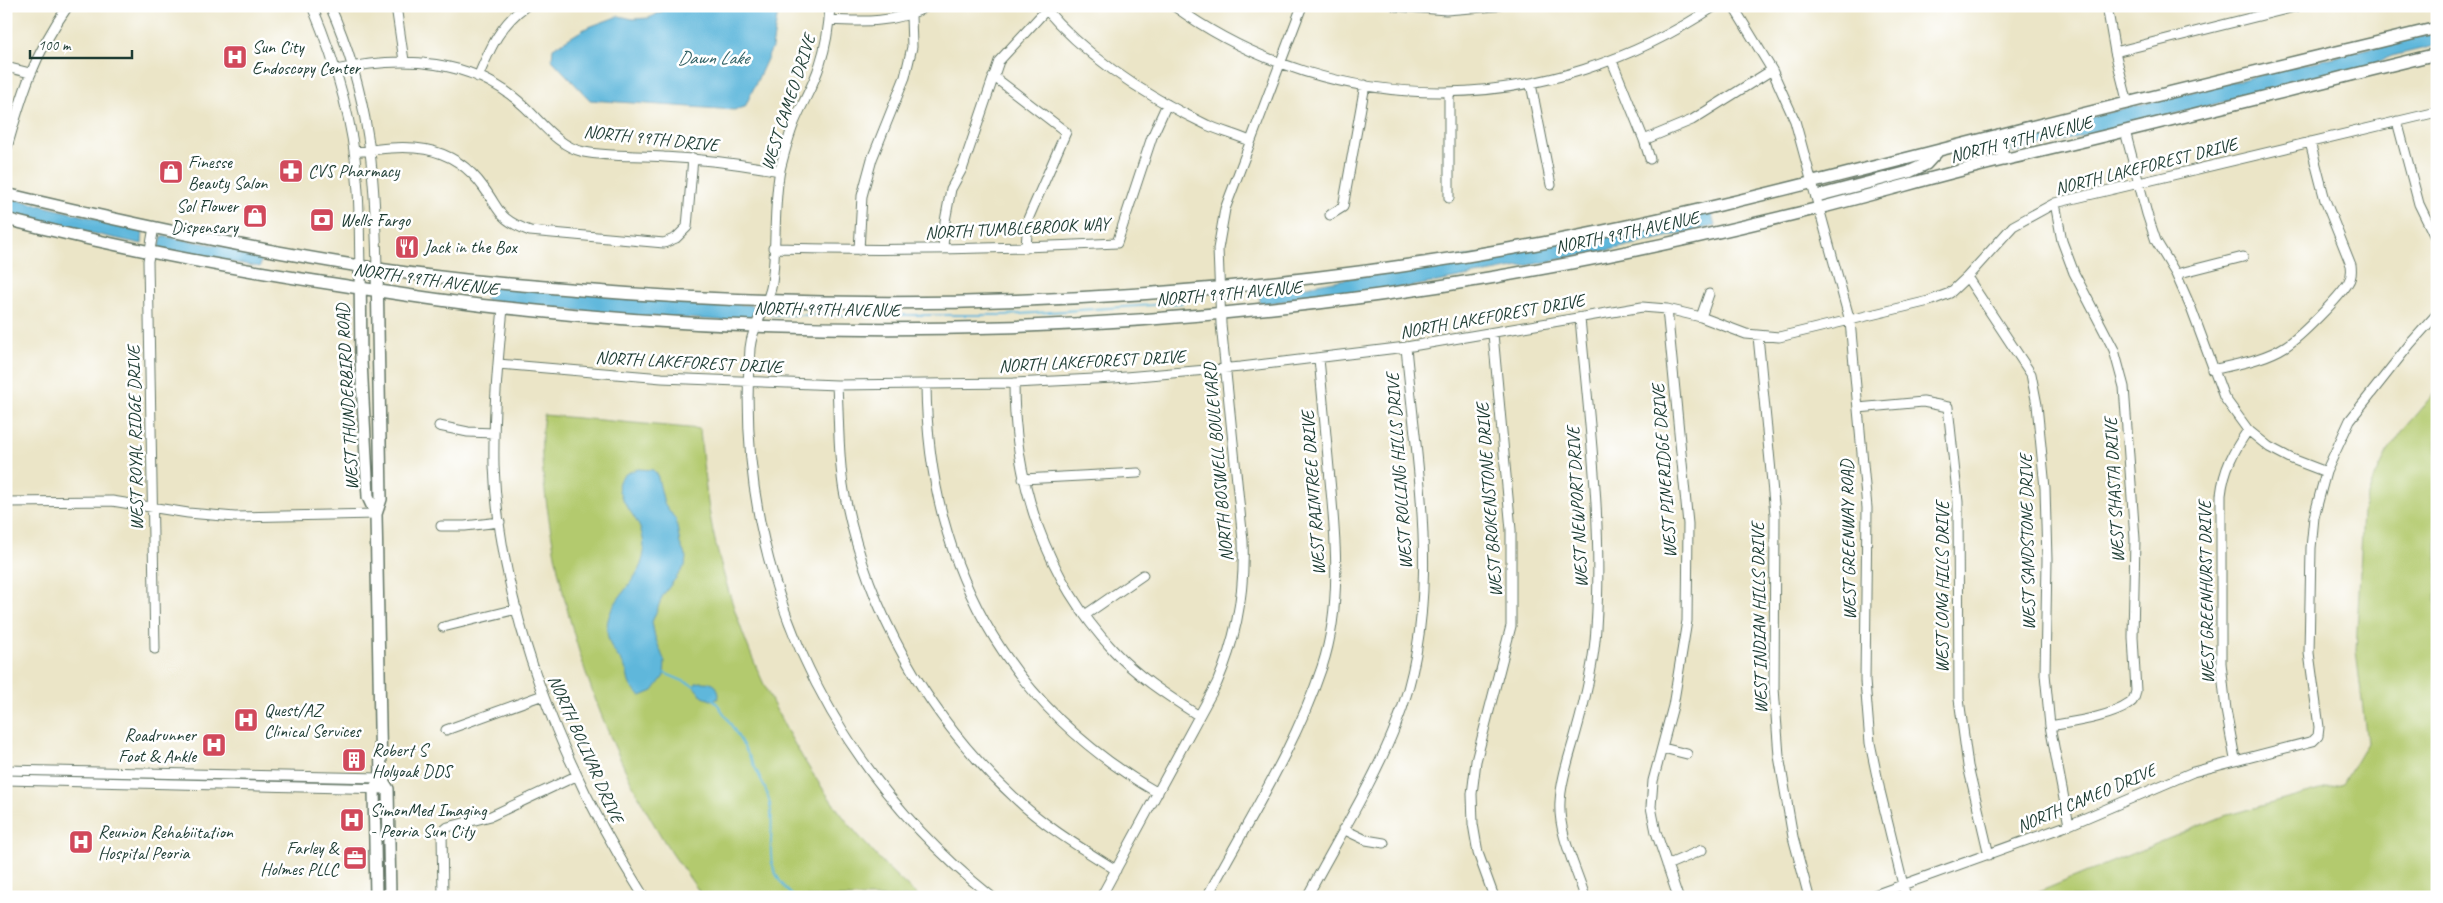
<svg xmlns="http://www.w3.org/2000/svg" width="2443" height="903" font-family="Caveat,sans-serif">
<rect width="100%" height="100%" fill="#fff"/>
<filter id="ink" filterUnits="userSpaceOnUse"><feTurbulence type="fractalNoise" baseFrequency=".02" numOctaves="2"/><feDisplacementMap in="SourceGraphic" scale="10" xChannelSelector="R" yChannelSelector="G"/><feConvolveMatrix kernelMatrix="1 2 1 2 8 2 1 2 1" color-interpolation-filters="sRGB"/></filter>
<filter id="wash" filterUnits="userSpaceOnUse"><feTurbulence type="fractalNoise" baseFrequency=".0096" numOctaves="4" result="noise"/><feDisplacementMap in="SourceGraphic" scale="20" xChannelSelector="R" yChannelSelector="G"/><feGaussianBlur stdDeviation="1.12" result="paint"/><feColorMatrix in="noise" values="0 0 0 0 0 0 0 0 0 0 0 0 0 0 0 0 0 1.4 0 .05"/><feComposite in="paint" operator="in"/></filter>
<g filter="url(#wash)">
<rect width="100%" height="100%" fill="#ebe5c7"/>
<!-- green -->
<path fill="#b3ca6e" stroke="#698451" d="M2437,390V897H2022L2041,891L2224,816L2343,784L2367,743L2356,651L2363,511L2372,484L2387,453L2406,426Z
M544,415L700,429C703,467 707,507 716,545C748,677 815,807 919,897H703C690,878 676,860 664,841C606,746 569,641 551,532C545,494 538,453 544,415Z"/>
<!-- water -->
<path fill="#5eb7db" stroke="#3e7a88" d="M672,6H779L772,48L745,107L734,110L590,100L552,60L553,48L586,28L619,16L633,19L649,18Z
M2431,33L2434,46L2392,56L2360,69L2013,153L2009,140L2118,110Z
M6,197L143,230L142,244L6,215Z
M1711,212L1715,226L1601,252L1415,286L1260,304L1259,292L1301,287Z
M162,236L263,253L260,267L161,250L159,248Z
M487,285L751,305L756,308L749,322L609,314L485,300Z
M638,469L653,470L657,474L664,503L676,520L680,544L686,557L685,566L663,595L652,622L655,637L665,662L664,676L653,691L641,696C623,683 632,679 623,664C618,656 612,651 609,641C597,604 641,586 644,552C644,543 643,534 639,526C630,506 598,480 638,469Z
M701,682C712,682 718,684 719,695L718,699L711,700L703,697L694,687L696,683Z"/>
<g fill="none" stroke-linecap="round" stroke-linejoin="round">
<!-- stream -->
<path stroke="#5eb7db" stroke-width="2" d="M770,315H1005L1182,303
M664,673L695,686
M713,699C727,714 764,780 769,800C779,839 755,861 794,897"/>
</g>
</g>
<g filter="url(#ink)">
<g fill="none" stroke-linecap="round" stroke-linejoin="round">
<defs>
<path id="minor" d="M312,6C335,61 353,119 357,179C360,208 359,237 360,267
M330,6C370,95 375,174 377,269
M396,6L404,61
M830,6C829,26 826,46 820,64C814,85 802,103 794,123C788,138 784,154 780,170C773,207 777,245 772,283C769,305 752,325 750,348C734,564 823,762 992,897
M1043,6C1086,57 1148,97 1207,125C1221,131 1236,135 1250,141
M1174,6C1338,124 1550,117 1715,6
M1395,6L1446,10L1497,6
M1733,6L1772,70L1795,121L1850,321L1867,508L1865,681L1870,743L1880,791L1906,897
M2107,6L2115,52L2128,104
M829,20C863,22 897,23 928,6
M2115,52L2298,6
M1612,61L1644,140L1692,120L1772,70
M6,67L30,73
M336,70C401,55 474,58 525,107C542,123 559,147 584,152C610,157 638,155 664,157C703,159 741,164 780,171
M993,76L1066,132L1028,219L1026,248
M478,77C490,49 500,24 526,6
M1531,84L1551,185
M2397,121L2419,204L2437,241
M2125,131L2147,214L2156,241L2176,274L2191,308L2224,397L2248,430L2269,447L2292,459L2326,472
M1644,140L1650,159
M6,151C22,94 33,56 68,6
M354,152C405,145 450,140 484,188C502,213 498,219 530,231L664,243L676,238L687,227L693,158
M1449,198V92
M1330,215L1343,207L1365,85
M154,227L148,261L155,649
M773,248C888,251 1003,249 1117,243L1152,137L1167,104
M943,248L945,221L951,189L963,167L999,61L1046,10
M859,250L862,196L872,159L905,77L912,47L911,16
M2176,274L2243,257
M1967,277L2031,374L2037,405L2045,488L2047,560L2045,674L2050,726L2069,825
M503,308C498,360 493,414 494,466C500,615 565,773 644,897
M1667,309L1688,524L1687,621L1673,706L1653,781L1651,807L1656,832L1678,897
M1701,317L1709,294
M1580,318C1589,421 1603,524 1596,628C1594,665 1585,701 1575,736C1569,757 1561,780 1560,802C1558,834 1576,867 1585,897
M1493,334L1511,530V626L1476,761L1472,794L1473,824L1478,853L1494,897
M1758,336L1775,514L1774,688L1779,756L1793,837L1809,897
M498,364L662,378L837,385L1014,383L1114,378L1241,367L1406,347L1642,307L1667,309L1701,317L1746,334L1779,337L1929,301L1950,293L1967,277L2013,226L2055,203L2437,112
M2212,370C2237,364 2264,360 2286,346C2300,337 2340,297 2348,283C2352,277 2352,272 2351,265L2325,200L2310,142
M1014,383C1014,483 1045,577 1114,651C1138,677 1170,697 1199,716
M837,385C839,420 838,457 844,491C866,608 927,717 1014,797C1044,826 1081,848 1116,870
M926,385C928,561 1003,704 1158,793
M1858,408L1923,402L1948,407L1958,502L1959,699L1968,766L1989,855
M439,426L468,432L494,433
M1023,479L1138,473
M6,502L112,501L188,513L235,517L376,514
M441,526H465L500,522
M1085,615L1143,575
M443,627L517,609
M2050,726C2072,722 2111,717 2129,704C2134,701 2135,696 2136,691L2133,637L2135,539L2124,387L2114,350L2074,273L2062,241L2055,203
M446,730L543,695
M1663,748L1687,754
M2235,759L2226,710L2221,663V495C2224,469 2233,452 2248,430
M6,770L381,778
M6,780L388,789
M1343,829L1366,840L1384,843
M1667,865L1702,850
M443,897L442,832L448,827L491,816L576,776
M1101,897L1217,683C1237,637 1245,591 1243,541L1221,324L1218,249L1225,209L1302,6
M1207,897C1247,822 1295,748 1322,667C1342,607 1336,541 1330,480C1326,439 1323,399 1319,359
M1307,897C1337,840 1372,785 1396,725C1444,605 1417,472 1406,347
M1869,897L2069,825L2193,772L2313,741L2318,736L2319,727L2309,653L2311,548L2314,517L2326,472L2350,420L2410,344L2437,314"/>
<path id="major" d="M1998,135L2004,160
M6,194C123,222 240,247 359,266C432,278 507,284 581,290C898,316 1218,302 1532,245C1691,216 1847,173 2003,134C2147,97 2292,63 2437,28
M1817,196L1909,172L1926,164L1937,152
M6,219C119,248 232,269 347,286C400,294 453,303 507,308C835,344 1170,333 1495,277C1605,258 1715,234 1823,207C1883,192 1943,174 2003,160C2148,127 2292,89 2437,54
M360,267L361,361L368,497L376,514
M377,269L381,499L376,514L381,778L388,789L390,897
M376,897L374,789L381,778"/>
</defs>
<!-- minor casing -->
<use href="#minor" stroke="#667867" stroke-width="11"/>
<!-- major casing -->
<use href="#major" stroke="#667867" stroke-width="14"/>
<!-- minor -->
<use href="#minor" stroke="#fff" stroke-width="9"/>
<!-- major -->
<use href="#major" stroke="#fff" stroke-width="11"/>
</g>
</g>
<!-- icons -->
<defs>
<symbol id="hospital-square" viewBox="-11 -11 22 22"><rect x="-9" y="-9" width="18" height="18" rx="4" fill="#d1495b" stroke="#fff"/><path d="M-5-5h3v3.5h4V-5h3V5h-3V1.5h-4V5h-3Z" fill="#fff"/></symbol>
<symbol id="pharmacy-square" viewBox="-11 -11 22 22"><rect x="-9" y="-9" width="18" height="18" rx="4" fill="#d1495b" stroke="#fff"/><path d="M-2-6h4v4h4v4h-4v4h-4v-4h-4v-4h4Z" fill="#fff"/></symbol>
<symbol id="shop-square" viewBox="-11 -11 22 22"><rect x="-9" y="-9" width="18" height="18" rx="4" fill="#d1495b" stroke="#fff"/><path d="M-5-2.5h2.3a2.7 3.5 0 0 1 5.4 0H5L5.5 6h-11ZM-1.5-2.5h3a1.5 2.3 0 0 0-3 0Z" fill="#fff"/></symbol>
<symbol id="bank-square" viewBox="-11 -11 22 22"><rect x="-9" y="-9" width="18" height="18" rx="4" fill="#d1495b" stroke="#fff"/><path d="M-6-4H6V4H-6ZM0-2.3a2.3 2.3 0 1 0 0 4.6a2.3 2.3 0 1 0 0-4.6Z" fill="#fff"/></symbol>
<symbol id="restaurant-square" viewBox="-11 -11 22 22"><rect x="-9" y="-9" width="18" height="18" rx="4" fill="#d1495b" stroke="#fff"/><path d="M-5-6h1v4h1v-4h1v4h1v-4h1v5L-1.5 .5V6h-2V.5L-5-1ZM5-6V6H3V1.5H1.5Q1.5-4 5-6Z" fill="#fff"/></symbol>
<symbol id="building-square" viewBox="-11 -11 22 22"><rect x="-9" y="-9" width="18" height="18" rx="4" fill="#d1495b" stroke="#fff"/><path d="M-4-6H4V6H1V3H-1V6H-4ZM-2.5-4.3h1.7v1.8h-1.7ZM.8-4.3h1.7v1.8H.8ZM-2.5-1h1.7V.8h-1.7ZM.8-1h1.7V.8H.8Z" fill="#fff"/></symbol>
<symbol id="office-square" viewBox="-11 -11 22 22"><rect x="-9" y="-9" width="18" height="18" rx="4" fill="#d1495b" stroke="#fff"/><path d="M-6-3h4V-5.5h4V-3h4V5H-6ZM-1-4.5V-3h2v-1.5ZM-6 0V1H6V0Z" fill="#fff"/></symbol>
</defs>
<g fill-rule="evenodd">
<use href="#hospital-square" x="221" y="43" width="28" height="28"/>
<use href="#pharmacy-square" x="277" y="157" width="28" height="28"/>
<use href="#shop-square" x="157" y="158" width="28" height="28"/>
<use href="#shop-square" x="241" y="202" width="28" height="28"/>
<use href="#bank-square" x="308" y="206" width="28" height="28"/>
<use href="#restaurant-square" x="393" y="233" width="28" height="28"/>
<use href="#hospital-square" x="232" y="706" width="28" height="28"/>
<use href="#hospital-square" x="200" y="731" width="28" height="28"/>
<use href="#building-square" x="340" y="746" width="28" height="28"/>
<use href="#hospital-square" x="338" y="806" width="28" height="28"/>
<use href="#hospital-square" x="67" y="828" width="28" height="28"/>
<use href="#office-square" x="341" y="844" width="28" height="28"/>
</g>
<g text-anchor="middle" stroke-width="5" stroke-linejoin="round" paint-order="stroke">
<!-- poi labels -->
<g font-size="18" fill="#1f3d34" stroke="#fff" text-anchor="start">
<text x="252" y="53">Sun City<tspan x="252" dy="21">Endoscopy Center</tspan></text>
<text x="188" y="168">Finesse<tspan x="188" dy="21">Beauty Salon</tspan></text>
<text x="308" y="177">CVS Pharmacy</text>
<text x="238" y="212" text-anchor="end">Sol Flower<tspan x="238" dy="21">Dispensary</tspan></text>
<text x="340" y="226">Wells Fargo</text>
<text x="424" y="253">Jack in the Box</text>
<text x="264" y="716">Quest/AZ<tspan x="264" dy="21">Clinical Services</tspan></text>
<text x="196" y="741" text-anchor="end">Roadrunner<tspan x="196" dy="21">Foot &amp; Ankle</tspan></text>
<text x="372" y="756">Robert S<tspan x="372" dy="21">Holyoak DDS</tspan></text>
<text x="370" y="816">SimonMed Imaging<tspan x="370" dy="21">- Peoria Sun City</tspan></text>
<text x="98" y="838">Reunion Rehabiitation<tspan x="98" dy="21">Hospital Peoria</tspan></text>
<text x="338" y="854" text-anchor="end">Farley &amp;<tspan x="338" dy="21">Holmes PLLC</tspan></text>
</g>
<!-- street labels -->
<g font-size="18" fill="#1f3d34" stroke="#fff">
<text transform="translate(788 102) rotate(-72)" y="6">WEST CAMEO DRIVE</text>
<text transform="translate(651 138) rotate(6)" y="6">NORTH 99TH DRIVE</text>
<text transform="translate(2021 139) rotate(-14)" y="6">NORTH 99TH AVENUE</text>
<text transform="translate(2146 166) rotate(-14)" y="6">NORTH LAKEFOREST DRIVE</text>
<text transform="translate(1017 228) rotate(-3)" y="6">NORTH TUMBLEBROOK WAY</text>
<text transform="translate(1627 232) rotate(-12)" y="6">NORTH 99TH AVENUE</text>
<text transform="translate(426 279) rotate(8)" y="6">NORTH 99TH AVENUE</text>
<text transform="translate(1229 293) rotate(-5)" y="6">NORTH 99TH AVENUE</text>
<text transform="translate(827 309) rotate(1)" y="6">NORTH 99TH AVENUE</text>
<text transform="translate(1492 316) rotate(-10)" y="6">NORTH LAKEFOREST DRIVE</text>
<text transform="translate(1092 361) rotate(-3)" y="6">NORTH LAKEFOREST DRIVE</text>
<text transform="translate(689 362) rotate(3)" y="6">NORTH LAKEFOREST DRIVE</text>
<text transform="translate(347 397) rotate(-93)" y="6">WEST THUNDERBIRD ROAD</text>
<text transform="translate(135 438) rotate(-91)" y="6">WEST ROYAL RIDGE DRIVE</text>
<text transform="translate(1218 462) rotate(-95)" y="6">NORTH BOSWELL BOULEVARD</text>
<text transform="translate(1399 471) rotate(-94)" y="6">WEST ROLLING HILLS DRIVE</text>
<text transform="translate(1664 471) rotate(-94)" y="6">WEST PINERIDGE DRIVE</text>
<text transform="translate(2114 490) rotate(-93)" y="6">WEST SHASTA DRIVE</text>
<text transform="translate(1313 493) rotate(-94)" y="6">WEST RAINTREE DRIVE</text>
<text transform="translate(1489 500) rotate(-94)" y="6">WEST BROKENSTONE DRIVE</text>
<text transform="translate(1577 507) rotate(-93)" y="6">WEST NEWPORT DRIVE</text>
<text transform="translate(1848 540) rotate(-91)" y="6">WEST GREENWAY ROAD</text>
<text transform="translate(2027 542) rotate(-91)" y="6">WEST SANDSTONE DRIVE</text>
<text transform="translate(1942 587) rotate(-90)" y="6">WEST LONG HILLS DRIVE</text>
<text transform="translate(2206 592) rotate(-91)" y="6">WEST GREENHURST DRIVE</text>
<text transform="translate(1759 618) rotate(-91)" y="6">WEST INDIAN HILLS DRIVE</text>
<text transform="translate(586 749) rotate(66)" y="6">NORTH BOLIVAR DRIVE</text>
<text transform="translate(2086 798) rotate(-23)" y="6">NORTH CAMEO DRIVE</text>
</g>
<!-- water labels -->
<g font-size="19" font-style="italic" fill="#326266" stroke="#fff">
<text x="713" y="64">Dawn Lake</text>
</g>
</g>
<!-- margin -->
<rect width="2443" height="903" fill="none" stroke="#fff" stroke-width="25"/>
<!-- scale -->
<path d="M30 50v8h102v-8" fill="none" stroke="#1f3d34" stroke-width="2.5"/>
<text x="38" y="50" font-size="15" fill="#1f3d34" stroke="#ffffff" stroke-width="4" paint-order="stroke">100 m</text>
</svg>
